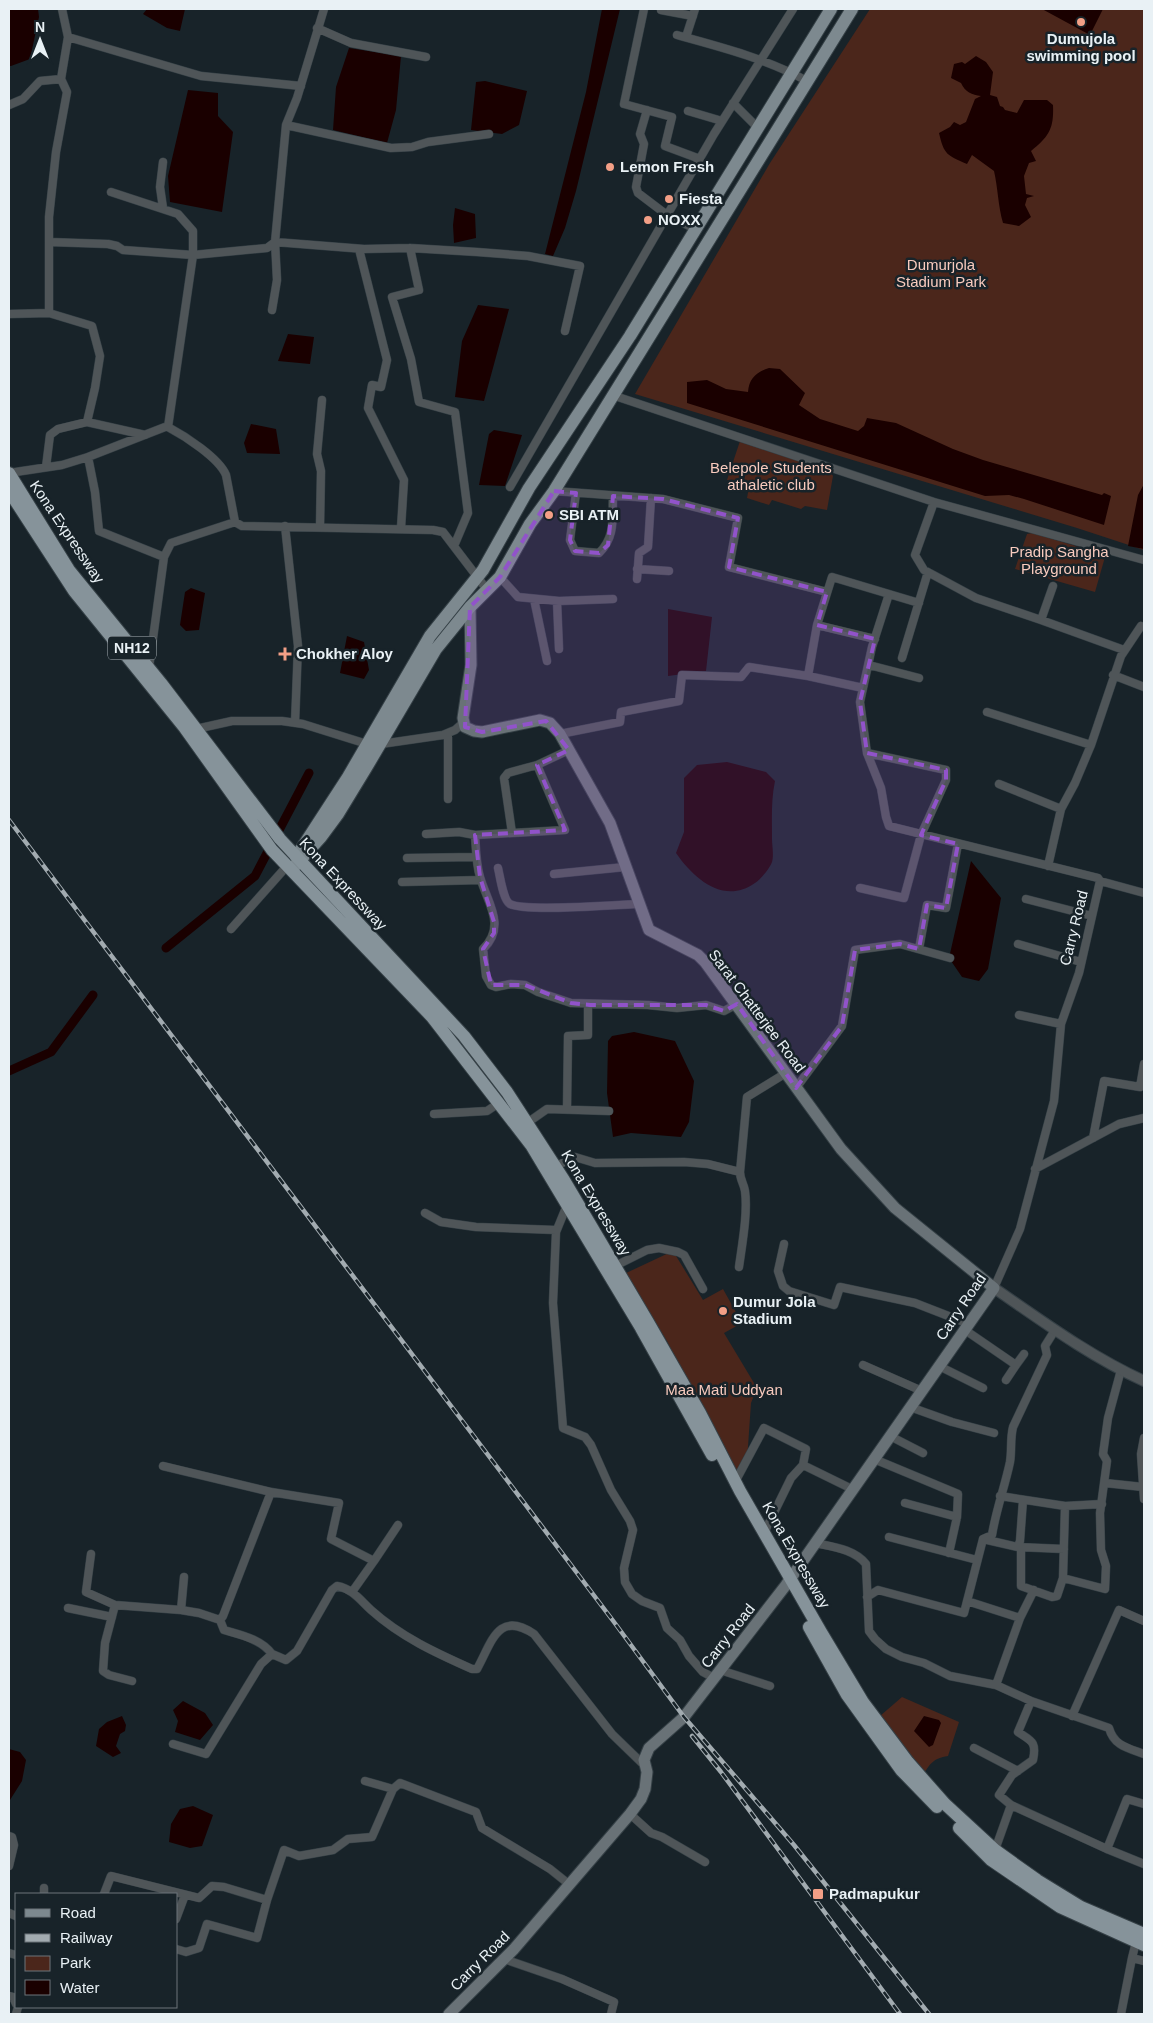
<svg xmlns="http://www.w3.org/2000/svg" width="1153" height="2023" font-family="Arial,sans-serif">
<rect width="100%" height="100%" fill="#182329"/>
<!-- green -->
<path fill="#4b261b" d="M870,9H1144V550L1077,528L635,394L770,163Z
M740,441L829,470L833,476L827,510L805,506L801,509L772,500L769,505L747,498L749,487L727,480Z
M1032,533L1103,554L1105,557L1095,592L1015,569L1027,534Z
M673,1251L703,1300L723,1289L742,1323L724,1333L757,1388L751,1403L747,1461L735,1480L667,1341L624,1274Z
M902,1697L959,1722L948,1756C933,1758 929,1765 922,1777L880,1716Z"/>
<!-- water -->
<path fill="#1a0000" d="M9,9H38L39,17L30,59L11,66H9Z
M147,9H185L180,31L167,28L143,14Z
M602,9H620L576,191L565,228L553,256L545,254L586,92Z
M1042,9H1103L1090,35Z
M349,48L401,56L396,110L387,143L333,130L336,87Z
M976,56L986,62L993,72L990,95L997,97L1000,106L1003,107L1005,110L1017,113L1024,100H1047L1053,105C1054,129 1049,136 1031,151L1036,161L1029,163L1024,176L1026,194L1034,196L1027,198L1025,205L1031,217L1019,226L1003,223C998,206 998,188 994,171L972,155L967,164C947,155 944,155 939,133L950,127L954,122L960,125L966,122L975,99L981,96C972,95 965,92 961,83L951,78L954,64L962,62L965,64Z
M485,81L527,91L519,125L502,134L471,130L476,82Z
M188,90L218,93V116L233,132L222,212L170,202L168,176Z
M455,208L475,214L476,238L454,243L453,225Z
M478,305L509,309L484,401L455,397L462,341Z
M288,334L314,337L310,364L278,361Z
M769,368L780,369L805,393L799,405L820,419L858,431L864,426L867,418L896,423L953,449L983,460L1102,495L1104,493L1111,496L1104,525L1024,499L1009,495L985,496L687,403V382L707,380L726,389L748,392C749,379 756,372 769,368Z
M251,424L276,429L280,454L247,453L244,443Z
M494,430L522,435L505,486L479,485L489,434Z
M1144,484V549L1128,546L1138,495Z
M191,588L205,593L199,630L186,631L180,625L185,592Z
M668,609L712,617L706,671L668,676Z
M347,636L364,642L369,670L364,679L340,673Z
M727,762L766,772L775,781C771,800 772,819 772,839C772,845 774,855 772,862C770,868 761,879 755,883C724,905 694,879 676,853L684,832V778L697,765Z
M971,861L1001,898L988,969L979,981L962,977L949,958Z
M634,1032L675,1041L694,1081L689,1122L681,1137L631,1133L613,1137L607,1093L608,1041L612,1036Z
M183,1701L205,1713L213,1725L200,1740L175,1732L178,1721L173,1710Z
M122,1716L126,1725L125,1731L120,1734L116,1746L121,1753L113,1757L96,1746L99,1729L107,1722Z
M924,1716L939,1720L941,1723L933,1745L929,1747L914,1731Z
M9,1749L20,1752L26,1760L22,1781L10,1800Z
M193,1806L213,1815L202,1846L190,1848L169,1842L171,1824L180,1809Z"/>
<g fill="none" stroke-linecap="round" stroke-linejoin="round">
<!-- canal -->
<path stroke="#1a0000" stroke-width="9" d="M166,948L255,876L309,773
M9,1071L51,1052L93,995"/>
<defs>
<path id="minor" d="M62,9L68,37L201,76L301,86
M644,9L624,104L672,117L665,146L700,159
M661,10L693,16
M317,28L351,43L426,57
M677,35C721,47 767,59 807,81
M686,37L695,9
M733,103L758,128
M9,105L23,99L40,81L61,79
M647,110L640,134L644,144L636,187L638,193L667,215L695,229
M688,111L722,121
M286,125L391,148L412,147L428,142L489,134
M163,162L160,187L163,208
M49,242L108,244L117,246L123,250L193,255V231L178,214L111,192
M410,248L419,290L392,297L411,359L419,402L455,412L468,513L454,546
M359,249L387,360L381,387L372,385L368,408L404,480L401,528
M272,310L277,280L275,242L364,249L410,248L477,252L528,256L580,266L565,331
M49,313V217L56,152L67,92L61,79L68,37
M9,314L49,313L92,326L100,356L95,388L87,422
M612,395L934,502L1144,560
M168,427L193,255L267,248L275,242L286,125L297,98L324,9
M88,457L95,492L99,531L164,557
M46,467L50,435L58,429L87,422L145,435
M9,473L62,465L88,457L165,427H168C185,436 219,458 226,475L235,522L242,526L433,530L443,532L488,591
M510,487L714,134L793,9
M554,491L663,499L738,518L729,567L827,592
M576,493L570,540L575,551L599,553C616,537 612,517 613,496
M934,502L915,555L924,570L976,598L1041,620L1053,586
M285,526L298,646L295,723
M320,527L321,471L317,454L322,400
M637,569L669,571
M500,577L518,597L559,601L613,599
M637,579L639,553L648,547L651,498
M889,594L872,647L860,702L867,753L881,788L886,817L889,826L1098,878L1100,881L1079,973L1061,1024L1054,1101L1020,1229L994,1288
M534,599L547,661
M557,601L559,649
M1041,620L1124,650
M817,625L808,676L863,688
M875,639L817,625L832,577L919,603
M902,658L928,572
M869,665L919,678
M149,668L164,557L171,543L235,522
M1113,675L1144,687
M987,712L1091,745
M196,729L232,721H282L303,724L367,744H381L443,735L455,730L463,723
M560,734L620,722L621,712L679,701L682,675L741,677L749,667L808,676
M999,784L1061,809
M448,799V733
M512,833L504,778L508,773L537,765
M426,834L459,832L475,835L565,830L537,765L569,750
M475,835C476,849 476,864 480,877C487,902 507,926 483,949L486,976L491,985L496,987L511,984L525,985L538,992L571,1003L648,1005L677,1008L706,1005L724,1011L737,1004
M407,858L476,857
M1048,866L1061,809L1075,783L1091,745L1121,656L1141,626
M498,868C500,876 503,900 510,904C525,912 616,905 638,904
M554,874L625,867
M1100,881L1144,893
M402,882L481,880
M860,888L904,898L921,835L946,780V770L867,753
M1026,899L1092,916
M231,929L287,866
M1018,944L1081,962
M919,949L927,905L946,908L958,844
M1019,1015L1061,1024
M796,1088L842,1026L855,950L900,944L950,958
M567,1109L568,1036L588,1035V1004
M434,1114L487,1111L499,1103
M527,1123L547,1109L609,1111
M1093,1138L1104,1081L1140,1087L1144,1064
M556,1166L575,1157L595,1163L684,1162L708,1164L740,1172
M1035,1169L1119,1124L1144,1118
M567,1205L556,1232L553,1303L563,1428L585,1437L591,1445L611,1490L630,1521L633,1530L624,1568L625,1582L632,1594L642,1601L660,1608L667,1628L680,1640L689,1656L703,1672L714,1678
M425,1213L441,1222L476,1227L556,1230
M784,1244L778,1271L783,1286L789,1291L834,1305L840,1287L915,1303L969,1324
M615,1266L647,1250L659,1248L678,1252L684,1255L703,1289
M739,1267C742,1245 748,1213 745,1191C744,1184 740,1180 740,1172L747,1097L786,1073
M965,1330L1016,1365L1024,1354
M863,1365L922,1391
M939,1366L983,1388
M1006,1380L1016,1365
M910,1407L952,1422L994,1433
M890,1436L923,1453
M1144,1438L1141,1454L1144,1499
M874,1459L958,1494L957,1517
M163,1466L271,1492L223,1616L220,1620
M735,1482L764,1428L806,1449L803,1465L852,1489
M1105,1483L1143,1487
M271,1492L339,1503L331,1539L374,1561L352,1592
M1000,1496L1065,1506
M905,1503L957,1517L949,1553
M764,1533L791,1478L803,1465
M889,1537L977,1560
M983,1539L992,1535C996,1510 1005,1486 1010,1462C1012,1450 1010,1439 1013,1427L1047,1355L1045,1346L1055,1330
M815,1543C833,1547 854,1549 866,1564L869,1631L875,1639L886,1649L902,1657L924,1663L950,1676L996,1685L1031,1701L1109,1728C1114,1746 1128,1748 1144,1754
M1018,1547L1064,1549
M1021,1547V1586L1052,1597L1057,1596L1063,1578L1065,1506L1102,1504
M91,1554L86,1592L115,1605
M374,1561L398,1525
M184,1577L181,1610L199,1613L220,1620L224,1630C241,1635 261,1639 272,1654
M1063,1578L1105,1589L1106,1566L1101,1550L1100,1513L1107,1461L1103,1454L1108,1418L1121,1370
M867,1597L878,1590L964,1613L983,1539L1018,1547L1020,1541L1023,1500
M967,1601L1020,1618
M68,1608L112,1617
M720,1670L770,1686
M132,1681L109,1675L103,1671L105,1643L115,1605L181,1610
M996,1685L1020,1618L1034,1590
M1031,1701L1018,1732C1031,1741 1037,1741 1033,1760L1012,1775L999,1795L1011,1805L1107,1849L1127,1799L1144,1804
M1072,1716L1119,1610L1144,1621
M173,1744L206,1754L261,1664L272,1654L286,1660L297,1651L332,1590L337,1586C353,1589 360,1600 371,1610C401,1637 436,1653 472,1669H477C492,1642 498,1610 534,1634L612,1734L646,1767
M974,1748L1018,1771
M365,1781L393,1789
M630,1814L651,1833L662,1837L705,1862
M9,1836L12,1837L14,1845L9,1866
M1107,1849L1144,1864
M995,1850L1011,1805
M44,1894V1888
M104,1894L111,1876L199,1898L212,1886L224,1887L267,1900
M9,1913L16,1916
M176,1919L185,1895
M1136,1942L1132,1958L1144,1961
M176,1949L186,1952L199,1948L207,1924L257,1938L267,1900L284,1850L299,1856L333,1850L348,1839L372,1837L393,1789L400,1783L476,1812L482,1828L550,1869L570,1885
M9,1953L16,1955
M504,1959L562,1979L614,2002L611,2014
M9,1996L13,1997L16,2004
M16,2014L18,2007
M1121,2014L1132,1958"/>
<path id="tertiary" d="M994,1288C1042,1321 1091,1357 1144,1381"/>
<path id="secondary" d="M449,2014L514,1949L630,1814L641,1799L645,1789L647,1772L644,1760L649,1748L684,1717L786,1585L994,1288L895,1208L841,1149L705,962L698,955L649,930L610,823L560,734L550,723L540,720L482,732L474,731L465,727L463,718L471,665L470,607"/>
<path id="primary" d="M296,857L348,777L430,636L483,570L529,488L630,336L831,9
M293,868L321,837L338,814L366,768L436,649L470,607L500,577L530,524L554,491L852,9"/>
<path id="trunk" d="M9,473L69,570L161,683L280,839L464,1036L507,1092L564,1180L648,1322L700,1413L740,1491L821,1632L863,1702L908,1762L945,1804L995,1850L1037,1880L1081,1907L1144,1934
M9,491L74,591L184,727L272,850L432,1017L531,1145L641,1328L712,1455
M809,1627L847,1695L901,1770L937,1807
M959,1828L991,1860L1060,1907L1144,1945"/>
</defs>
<!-- minor casing -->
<use href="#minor" stroke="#354046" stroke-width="9"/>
<!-- tertiary casing -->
<use href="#tertiary" stroke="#354046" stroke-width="12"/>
<!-- secondary casing -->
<use href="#secondary" stroke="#354046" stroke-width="13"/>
<!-- primary casing -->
<use href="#primary" stroke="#354046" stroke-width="14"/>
<!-- trunk casing -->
<use href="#trunk" stroke="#354046" stroke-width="14"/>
<!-- minor -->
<use href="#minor" stroke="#4f5558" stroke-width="8"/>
<!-- tertiary -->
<use href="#tertiary" stroke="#4f5558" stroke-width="10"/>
<!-- secondary -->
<use href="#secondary" stroke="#697277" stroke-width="11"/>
<!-- primary -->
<use href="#primary" stroke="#7d898f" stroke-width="12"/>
<!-- trunk -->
<use href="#trunk" stroke="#86939a" stroke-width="12"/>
<defs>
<path id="rail" d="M9,820L614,1622L684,1717L794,1845L929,2014
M692,1736L721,1772L900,2014"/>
</defs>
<!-- rail casing -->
<use href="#rail" stroke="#a2abb0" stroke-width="4.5"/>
<!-- rail -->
<use href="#rail" stroke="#182329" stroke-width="2.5" stroke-dasharray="8" stroke-linecap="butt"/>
</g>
<!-- marked area -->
<path fill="#9153ca" fill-opacity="0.2" stroke="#9153ca" stroke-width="4" stroke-dasharray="10 6" stroke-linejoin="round" d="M554,491L576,493L570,540L575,551L599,553L608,545L613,496L663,499L738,518L729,567L827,592L817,625L875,639L860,702L867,753L946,770V780L921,835L958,844L946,908L927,905L919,949L900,944L855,950L842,1026L796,1088L737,1004L724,1011L706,1005H590L571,1003L525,985H491L483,949L494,933V922L480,877L475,835L565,830L537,765L569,750L546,721L482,732L465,727L470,607L500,577Z"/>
<!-- markers -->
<g fill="#f39f86" stroke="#182329" stroke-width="2">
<circle cx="1081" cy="22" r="5"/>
<circle cx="610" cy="167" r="5"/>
<circle cx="669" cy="199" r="5"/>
<circle cx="648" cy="220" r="5"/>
<circle cx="549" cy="515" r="5"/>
<path d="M282.5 646.5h5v5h5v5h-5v5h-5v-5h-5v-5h5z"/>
<circle cx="723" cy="1311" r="5"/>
<rect x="812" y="1888" width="12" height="12" rx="2.5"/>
</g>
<g text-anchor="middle" stroke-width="5" stroke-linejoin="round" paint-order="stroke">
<!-- shield labels -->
<rect fill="#182329" stroke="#aab3b8" stroke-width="1" x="108" y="636.5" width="48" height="23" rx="4"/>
<g font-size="14" font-weight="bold" fill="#e9f1f5">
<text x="132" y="653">NH12</text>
</g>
<!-- poi labels -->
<g font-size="15" font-weight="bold" fill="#e9f1f5" stroke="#182329" text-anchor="start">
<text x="1081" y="44" text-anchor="middle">Dumujola<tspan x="1081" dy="17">swimming pool</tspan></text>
<text x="620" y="172">Lemon Fresh</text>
<text x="679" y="204">Fiesta</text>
<text x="658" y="225">NOXX</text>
<text x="559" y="520">SBI ATM</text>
<text x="296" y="659">Chokher Aloy</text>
<text x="733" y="1307">Dumur Jola<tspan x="733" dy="17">Stadium</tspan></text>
<text x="829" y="1899">Padmapukur</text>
</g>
<!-- park labels -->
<g font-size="15" fill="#f9cbbe" stroke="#182329">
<text x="941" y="270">Dumurjola<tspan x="941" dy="17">Stadium Park</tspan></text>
<text x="771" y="473">Belepole Students<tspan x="771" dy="17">athaletic club</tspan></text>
<text x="1059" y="557">Pradip Sangha<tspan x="1059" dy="17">Playground</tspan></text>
<text x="724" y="1395">Maa Mati Uddyan</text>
</g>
<!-- street labels -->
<g font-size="15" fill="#e9f1f5" stroke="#182329">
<text transform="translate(67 532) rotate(56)" y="5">Kona Expressway</text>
<text transform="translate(343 884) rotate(47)" y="5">Kona Expressway</text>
<text transform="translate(1074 928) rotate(-76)" y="5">Carry Road</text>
<text transform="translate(757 1011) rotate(53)" y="5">Sarat Chatterjee Road</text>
<text transform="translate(596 1203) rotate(59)" y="5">Kona Expressway</text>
<text transform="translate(961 1307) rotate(-56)" y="5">Carry Road</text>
<text transform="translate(796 1555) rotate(60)" y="5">Kona Expressway</text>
<text transform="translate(728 1636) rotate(-52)" y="5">Carry Road</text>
<text transform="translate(480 1961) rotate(-45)" y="5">Carry Road</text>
</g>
</g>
<!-- border -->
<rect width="1153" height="2023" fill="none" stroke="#e9f1f5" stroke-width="20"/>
<!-- legend -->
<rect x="15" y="1893" width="162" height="115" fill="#182329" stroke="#6c757b"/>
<rect x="25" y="1909" width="25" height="8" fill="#7d898f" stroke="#6c757b"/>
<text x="60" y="1918" font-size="15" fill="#e9f1f5">Road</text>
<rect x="25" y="1934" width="25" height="8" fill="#a2abb0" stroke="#6c757b"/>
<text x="60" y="1943" font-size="15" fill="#e9f1f5">Railway</text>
<rect x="25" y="1956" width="25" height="15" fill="#4b261b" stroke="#6c757b"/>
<text x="60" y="1968" font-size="15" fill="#e9f1f5">Park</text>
<rect x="25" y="1980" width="25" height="15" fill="#1a0000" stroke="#6c757b"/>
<text x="60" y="1993" font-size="15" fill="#e9f1f5">Water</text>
<!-- north arrow -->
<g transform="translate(40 40)" stroke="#182329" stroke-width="4" paint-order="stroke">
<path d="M0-4L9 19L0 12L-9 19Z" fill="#e9f1f5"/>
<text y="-8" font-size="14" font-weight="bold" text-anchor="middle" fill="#e9f1f5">N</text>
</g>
</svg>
